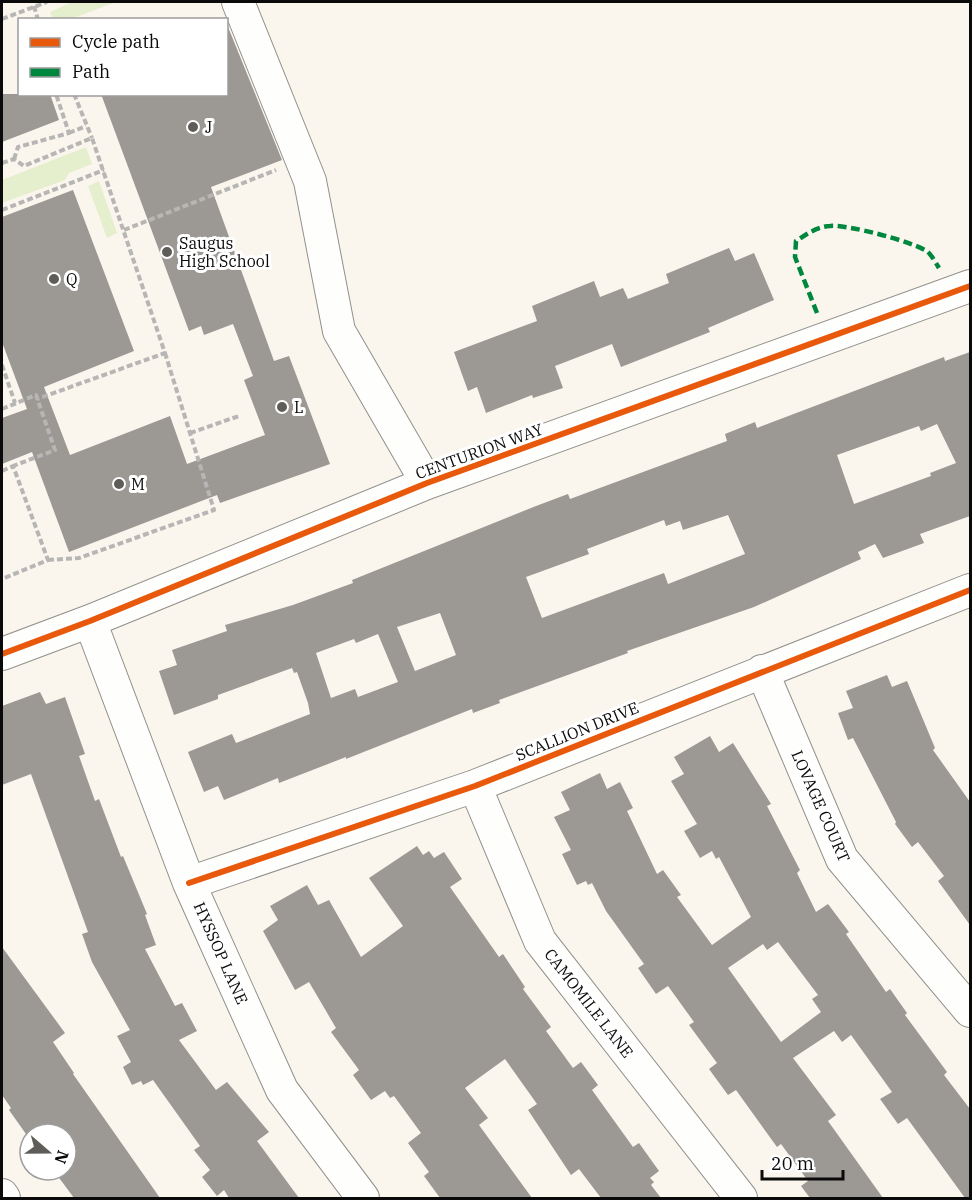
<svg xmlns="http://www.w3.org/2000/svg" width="972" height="1200" font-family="'IBM Plex Serif',serif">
<rect width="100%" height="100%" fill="#faf6ed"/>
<!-- grass -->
<path fill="#e5efcd" d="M72,2H116L71,19H53L50,12Z
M86,147L92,164L69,173L65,180L2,203V180Z
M99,181L117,233L107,238L88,186Z"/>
<!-- building -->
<path fill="#9c9894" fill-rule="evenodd" d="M226,22L282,160L211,187L274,361L289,356L330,464L220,503L217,495L69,552L32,452L2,464V418L27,409L2,342V217L73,190L134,351L44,387L70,455L170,416L187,464L265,435L244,380L253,376L233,324L204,335L201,326L189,331L101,94H226Z
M2,94H50L59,120L2,142Z
M729,248L735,261L754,253L774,300L708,328L710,332L621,367L612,344L555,366L563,388L533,398L532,395L486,413L477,387L468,391L454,352L537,321L532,306L594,281L600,297L623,288L628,299L669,283L666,274Z
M970,352V516L920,534L924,543L883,558L875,544L858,552L861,559L754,607L627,651L628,653L499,700L500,703L473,713L472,709L346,759V757L279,783L278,778L224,800L218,786L204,792L188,752L232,734L236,743L310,714L308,703L297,672L294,673L292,668L218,695V699L174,715L159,671L177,665L172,650L227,631L225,625L293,605L353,583L352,580L536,506L568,494L570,499L727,441L725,434L755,422L757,428L944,357L945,361ZM937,424L956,463L930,473L931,476L854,504L837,455L919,426L921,431ZM728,515L745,554L668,584L664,573L542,618L526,577L589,554L587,549L664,520L666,526L680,521L683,530ZM440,613L456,655L415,671L397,627ZM378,634L398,682L358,697L355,689L331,698L316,653L354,639L356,643Z
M887,675L892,687L907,681L935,748L933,750L970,802V925L938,881L944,876L918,842L912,847L895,824L896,822L853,738L848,740L838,713L853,708L846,691Z
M40,692L46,704L65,697L85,754L79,756L95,801L99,799L121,857L123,856L147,914L145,915L156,945L145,949L175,1006L182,1003L197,1031L179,1040L216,1090L227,1082L269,1132L257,1141L299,1198H229L224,1190L217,1196L202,1177L210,1170L194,1150L200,1146L153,1080L143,1085L141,1081L132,1085L123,1067L131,1062L117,1036L130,1030L92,962L82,934L88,932L31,774L2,785V706Z
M710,736L719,752L733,743L771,804L767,806L800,870L797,873L816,912L828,904L849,932L846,934L886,992L890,989L907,1013L905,1015L947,1072L944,1075L970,1109V1198H965L907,1118L898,1124L880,1099L892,1092L851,1035L842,1042L834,1031L793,1058L836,1115L828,1121L883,1198H810L801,1186L808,1181L781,1144L777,1147L736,1090L728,1095L709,1069L717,1063L689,1025L694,1022L668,986L656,994L638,968L644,964L606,911L592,883L588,885L586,881L577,885L562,854L571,850L554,817L570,810L561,792L600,773L607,789L620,782L633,808L627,811L657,874L663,870L681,895L677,897L712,945L751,917L719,857L716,859L712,851L700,858L684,831L697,824L671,781L684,774L674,757ZM778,942L818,995L812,999L821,1012L781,1042L728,968L763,944L767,950Z
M417,846L423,855L429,851L434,858L444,852L462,879L450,887L499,957L503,954L525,987L523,989L551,1027L546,1031L573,1068L581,1062L598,1085L592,1090L633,1147L639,1143L659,1171L650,1178L654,1182L651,1185L661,1198H601L579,1169L571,1175L528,1110L537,1104L505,1059L465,1088L488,1118L479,1125L532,1198H440L424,1176L429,1172L408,1143L421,1133L394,1096L390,1098L385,1091L371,1100L353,1075L359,1070L331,1032L336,1028L309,982L295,990L263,931L278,920L270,906L307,885L318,905L329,900L361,957L403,926L369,878Z
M2,947L65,1033L53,1042L74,1073L73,1074L160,1198H74L57,1175L66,1170V1134H26L9,1110L11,1108L2,1095Z"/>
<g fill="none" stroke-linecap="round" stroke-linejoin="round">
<defs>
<path id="minor" d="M238,2L310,181L339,331L427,483
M90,621L189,883L282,1090L363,1198
M2,654L90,621L427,483L970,286
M762,671L842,859L970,1011
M475,786L540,941L741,1198
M189,883L475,786L970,590
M2,1195L4,1198"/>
</defs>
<!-- minor casing -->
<use href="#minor" stroke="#92908c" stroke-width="34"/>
<!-- path -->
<path stroke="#b7b6b5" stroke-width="4" stroke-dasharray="6 3" stroke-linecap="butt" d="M34,6L38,20
M2,19L47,2
M74,94L92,138
M69,133L86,126
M14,159L18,147L69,133L56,94
M2,163L14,159L24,166L92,138L165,353L37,399
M2,210L104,170
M124,230L276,170
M2,365L15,403
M2,409L36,395L55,450L13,466
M190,433L239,416
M2,471L13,466L48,560L2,579
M48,560L79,558L214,510L165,353"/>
<!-- minor -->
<use href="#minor" stroke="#fefefc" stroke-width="32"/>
<!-- quiet -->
<path stroke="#00873e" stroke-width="4.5" stroke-dasharray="9 4.5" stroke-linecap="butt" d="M817,313L795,257L796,241C807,234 816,227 830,226C846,224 915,242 928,252C932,256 936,263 939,268"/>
<defs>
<path id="cycleway" d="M2,654L90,621L427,483L970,286
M189,883L475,786L970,590"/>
</defs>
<!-- cycleway casing -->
<use href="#cycleway" stroke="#fff" stroke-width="10"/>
<!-- cycleway -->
<use href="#cycleway" stroke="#e8590c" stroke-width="6"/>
</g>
<!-- markers -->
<g fill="#5e5d59" stroke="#fff" stroke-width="2">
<circle cx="193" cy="127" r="6"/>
<circle cx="167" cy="252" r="6"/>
<circle cx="54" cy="279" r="6"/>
<circle cx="282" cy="407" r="6"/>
<circle cx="119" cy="484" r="6"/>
</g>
<g text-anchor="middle" stroke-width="6" stroke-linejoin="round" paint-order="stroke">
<!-- poi labels -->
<g font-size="16" fill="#0a0a0a" stroke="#fff" text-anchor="start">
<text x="205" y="133">J</text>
<text x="179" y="249">Saugus<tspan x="179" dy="18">High School</tspan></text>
<text x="66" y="285">Q</text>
<text x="294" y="413">L</text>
<text x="131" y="490">M</text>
</g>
<!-- street labels -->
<g font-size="16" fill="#0a0a0a" stroke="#fff">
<text transform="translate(479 451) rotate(-20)" y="6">CENTURION WAY</text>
<text transform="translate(577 731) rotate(-22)" y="6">SCALLION DRIVE</text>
<text transform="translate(821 806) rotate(66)" y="6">LOVAGE COURT</text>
<text transform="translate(221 953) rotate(66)" y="6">HYSSOP LANE</text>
<text transform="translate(589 1003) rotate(52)" y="6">CAMOMILE LANE</text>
</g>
</g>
<!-- border -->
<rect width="972" height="1200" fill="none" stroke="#0a0a0a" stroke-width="6"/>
<!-- legend -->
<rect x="18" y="18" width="210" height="78" fill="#ffffff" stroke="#9d9d9d" stroke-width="1.5"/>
<rect x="30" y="38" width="30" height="9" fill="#e8590c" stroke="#9d9d9d" stroke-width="1.5"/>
<text x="72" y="48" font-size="18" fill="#0a0a0a">Cycle path</text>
<rect x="30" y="68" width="30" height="9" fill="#00873e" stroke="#9d9d9d" stroke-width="1.5"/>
<text x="72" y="78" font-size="18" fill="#0a0a0a">Path</text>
<!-- north arrow -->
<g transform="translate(48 1152) rotate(110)"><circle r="28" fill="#ffffff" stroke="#9d9d9d" stroke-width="1.5"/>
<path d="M0-4.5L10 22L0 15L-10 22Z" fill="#5e5d59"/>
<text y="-9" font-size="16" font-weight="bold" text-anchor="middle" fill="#0a0a0a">N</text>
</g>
<!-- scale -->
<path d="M762 1170v9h81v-9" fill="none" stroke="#0a0a0a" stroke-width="3"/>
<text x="771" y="1170" font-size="18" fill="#0a0a0a" stroke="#ffffff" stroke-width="4.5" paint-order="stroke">20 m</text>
</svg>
